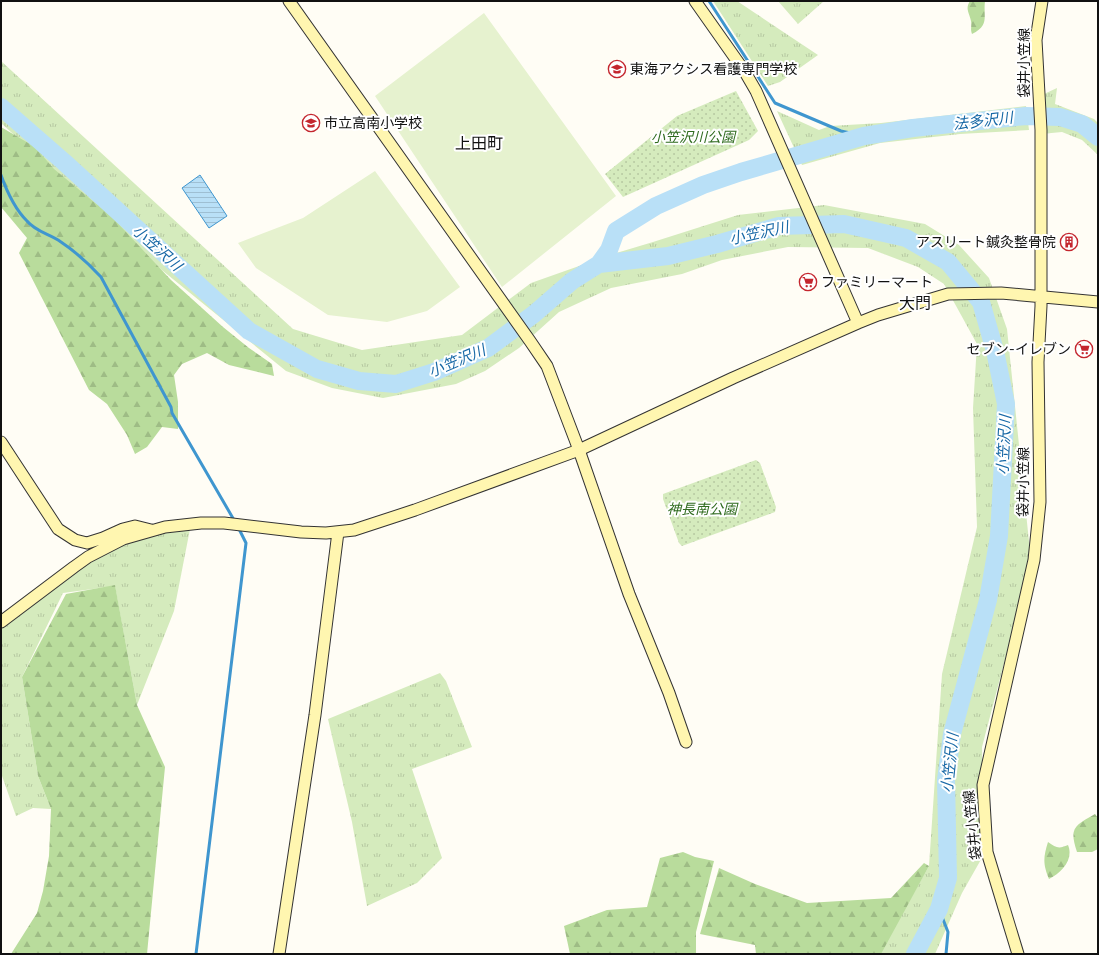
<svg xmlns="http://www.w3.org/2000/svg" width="1099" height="955" font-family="'Roboto Serif','Noto Sans JP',serif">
<defs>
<pattern id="grass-tufts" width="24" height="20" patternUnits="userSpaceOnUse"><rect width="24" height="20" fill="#d5ebbd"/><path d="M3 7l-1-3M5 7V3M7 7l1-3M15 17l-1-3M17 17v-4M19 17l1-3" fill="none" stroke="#b6c8a1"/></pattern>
<pattern id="forest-firs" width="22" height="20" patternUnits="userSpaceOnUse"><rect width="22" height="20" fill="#b9dc9c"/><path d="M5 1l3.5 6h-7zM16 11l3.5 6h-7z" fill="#9ebc85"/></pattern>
<pattern id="park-dots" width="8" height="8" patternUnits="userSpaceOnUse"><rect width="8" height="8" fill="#d5ebbd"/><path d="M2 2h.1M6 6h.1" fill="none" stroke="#b6c8a1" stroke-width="1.8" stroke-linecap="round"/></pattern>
<pattern id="water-rules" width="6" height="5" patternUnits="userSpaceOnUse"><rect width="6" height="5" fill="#b9e0f7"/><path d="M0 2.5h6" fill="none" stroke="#9ebfd3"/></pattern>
</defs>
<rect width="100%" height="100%" fill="#fffdf5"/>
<!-- grass -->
<path fill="url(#grass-tufts)" d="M713,1H737L818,55L780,82L768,86Z
M778,1H824L798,24Z
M1,61L293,329L362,350L462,335L531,283L613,254L653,242L738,215L824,205L925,224L959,245L989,278L1007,329L1031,561L982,747L983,856L962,893L935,954H879L929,866L942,674L977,527L973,408L977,344L944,284L918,267L868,248L788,247L722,260L682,274L611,288L559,312L519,348L485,371L456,384L383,398L332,388L286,371L163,271L1,123Z
M1057,88L1055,104L1094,119L1098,123V155L1082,140L1062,132L1041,134L1044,94Z
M1026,106L1029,130L960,134L880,143L802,165L777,111L819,130L830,126L881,123Z
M191,524L174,611L137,705L115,586L63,593L22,677L38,776L51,809L33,808L16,816L1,773V622L83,561L126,538Z
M440,673L446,681L472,747L412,769L442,858L417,883L367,906L352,822L328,719Z"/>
<!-- forest -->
<path fill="url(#forest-firs)" d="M970,1H985C983,17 990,25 972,34C970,29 972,26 971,21C969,12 965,9 970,1Z
M1,127L35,147L54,169L111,216L171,280L223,327L249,348L272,364L274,376L229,365L207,353L182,364L174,375L178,402V429L162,427L147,447L135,454L127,435L107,404L89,390L19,253L27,238L1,207Z
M115,585L137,705L165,767L147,954H11L37,913L43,891L49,856L51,809L38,776L22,677L66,594Z
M1095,814L1098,818V849L1092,852H1077C1069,828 1074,826 1095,814Z
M1048,842C1056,848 1059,849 1068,845C1074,859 1062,873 1049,879C1043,864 1043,858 1048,842Z
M683,852L695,857L714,861L696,932V954H570L564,926L607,910L647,907L660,858Z
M924,863L929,866L881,954H756L755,945L700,934L719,868L755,884L807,903L891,898Z"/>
<!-- park -->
<path fill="url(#park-dots)" d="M736,91L758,131L749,140L623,197L605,174L677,116Z
M756,460L760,463L776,507L775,512L682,546L679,543L663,499V494Z"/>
<!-- pitch -->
<path fill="#e6f2cf" d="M484,13L616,196L502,287L375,96Z
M375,171L460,287L427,311L387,322L328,315L256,268L238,243L303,218Z"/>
<!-- water -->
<path fill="url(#water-rules)" stroke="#3f96cf" d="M200,175L227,216L209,228L182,188Z"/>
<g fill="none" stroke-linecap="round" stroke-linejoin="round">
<!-- stream -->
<path stroke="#3f96cf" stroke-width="3" d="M709,1L775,103L841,131L864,136
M1,175C7,192 14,208 27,221C36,232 50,234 61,242C76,252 89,264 101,277L171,407L172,413L234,520
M939,909L948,932L946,954
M196,954L246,543L238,527"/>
<!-- river -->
<path stroke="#b9e0f7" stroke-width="18" d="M1,107L64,162L249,331L317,369L359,381L396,384L434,372L488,348L534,314L572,281L599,264L668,256L717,244L779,226L844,224L906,238L948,262L981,302L995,351L1006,404L999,536L988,600L952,734L946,780L948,878L939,909L915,954
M599,264L609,250L616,231L656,206L703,185L741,172L864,136L913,128L1026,116L1060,117L1082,124L1098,137"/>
<defs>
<path id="secondary" d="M289,1L530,341L547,366L579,450L629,594L669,693L686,742
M695,1L745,72L756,91L858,323
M1,442L58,529L75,540L87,543L103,538L123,529L135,526L151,530
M1,622L74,567L88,557L123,539L165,527L201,523H224L301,532L326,533L354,530L415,510L579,450L733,378L858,323L878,315L948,294L1001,293L1098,302
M279,954L315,715L338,532
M1018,954L987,852L983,785L1034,560L1040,502L1038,362L1041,306V130L1036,40L1042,1"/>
</defs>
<!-- secondary casing -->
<use href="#secondary" stroke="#333" stroke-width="13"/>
<!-- secondary -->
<use href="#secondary" stroke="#fff6b0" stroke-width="11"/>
</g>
<!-- icons -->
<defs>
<symbol id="university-ring" viewBox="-11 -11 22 22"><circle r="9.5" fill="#fff" stroke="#c4262e" stroke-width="1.5"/><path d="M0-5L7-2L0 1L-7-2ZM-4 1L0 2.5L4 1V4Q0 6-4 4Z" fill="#c4262e"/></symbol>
<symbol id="school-ring" viewBox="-11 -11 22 22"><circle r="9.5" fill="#fff" stroke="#c4262e" stroke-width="1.5"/><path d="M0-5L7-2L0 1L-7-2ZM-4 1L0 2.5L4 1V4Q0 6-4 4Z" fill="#c4262e"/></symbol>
<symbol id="building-ring" viewBox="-11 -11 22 22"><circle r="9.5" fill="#fff" stroke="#c4262e" stroke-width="1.5"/><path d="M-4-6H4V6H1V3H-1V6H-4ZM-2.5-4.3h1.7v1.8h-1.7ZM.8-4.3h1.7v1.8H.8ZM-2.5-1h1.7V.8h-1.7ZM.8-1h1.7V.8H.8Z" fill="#c4262e"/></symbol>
<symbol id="supermarket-ring" viewBox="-11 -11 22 22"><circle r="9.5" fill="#fff" stroke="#c4262e" stroke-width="1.5"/><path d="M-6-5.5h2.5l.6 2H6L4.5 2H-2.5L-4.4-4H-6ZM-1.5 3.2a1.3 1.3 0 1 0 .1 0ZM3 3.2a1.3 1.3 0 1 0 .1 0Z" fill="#c4262e"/></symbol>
</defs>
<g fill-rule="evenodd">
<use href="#university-ring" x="607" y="59" width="20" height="20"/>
<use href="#school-ring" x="301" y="113" width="20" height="20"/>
<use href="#building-ring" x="1059" y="232" width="20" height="20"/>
<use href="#supermarket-ring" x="798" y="272" width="20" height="20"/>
<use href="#supermarket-ring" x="1074" y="339" width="20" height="20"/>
</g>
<g text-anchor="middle" stroke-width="4" stroke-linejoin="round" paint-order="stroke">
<!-- street labels -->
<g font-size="14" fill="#111" stroke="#fff">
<text transform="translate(1024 63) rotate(-90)" y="5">袋井小笠線</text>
<text transform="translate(1023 482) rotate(-89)" y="5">袋井小笠線</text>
<text transform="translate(972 825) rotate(-96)" y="5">袋井小笠線</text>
</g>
<!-- poi labels -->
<g font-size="14" fill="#111" stroke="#fff" text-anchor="start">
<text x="630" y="74">東海アクシス看護専門学校</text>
<text x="324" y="128">市立高南小学校</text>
<text x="1056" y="247" text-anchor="end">アスリート鍼灸整骨院</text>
<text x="821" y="287">ファミリーマート</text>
<text x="1071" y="354" text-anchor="end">セブン-イレブン</text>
</g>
<!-- park labels -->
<g font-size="14" font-style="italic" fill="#2f6b1f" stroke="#fff">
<text x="693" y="142">小笠沢川公園</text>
<text x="702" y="514">神長南公園</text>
</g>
<!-- water labels -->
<g font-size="15" font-style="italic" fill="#1768a6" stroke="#fff">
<text transform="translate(983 121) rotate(-7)" y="5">法多沢川</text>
<text transform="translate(759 233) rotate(-12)" y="5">小笠沢川</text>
<text transform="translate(157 248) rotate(42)" y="5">小笠沢川</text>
<text transform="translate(457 361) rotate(-23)" y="5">小笠沢川</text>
<text transform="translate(1004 445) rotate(-87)" y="5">小笠沢川</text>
<text transform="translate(950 763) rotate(-84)" y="5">小笠沢川</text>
</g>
<!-- quarter labels -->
<g font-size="16" fill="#111" stroke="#fff">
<text x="479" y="149">上田町</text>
<text x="915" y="309">大門</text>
</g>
</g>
<!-- border -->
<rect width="1099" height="955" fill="none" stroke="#111111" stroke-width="4"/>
</svg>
